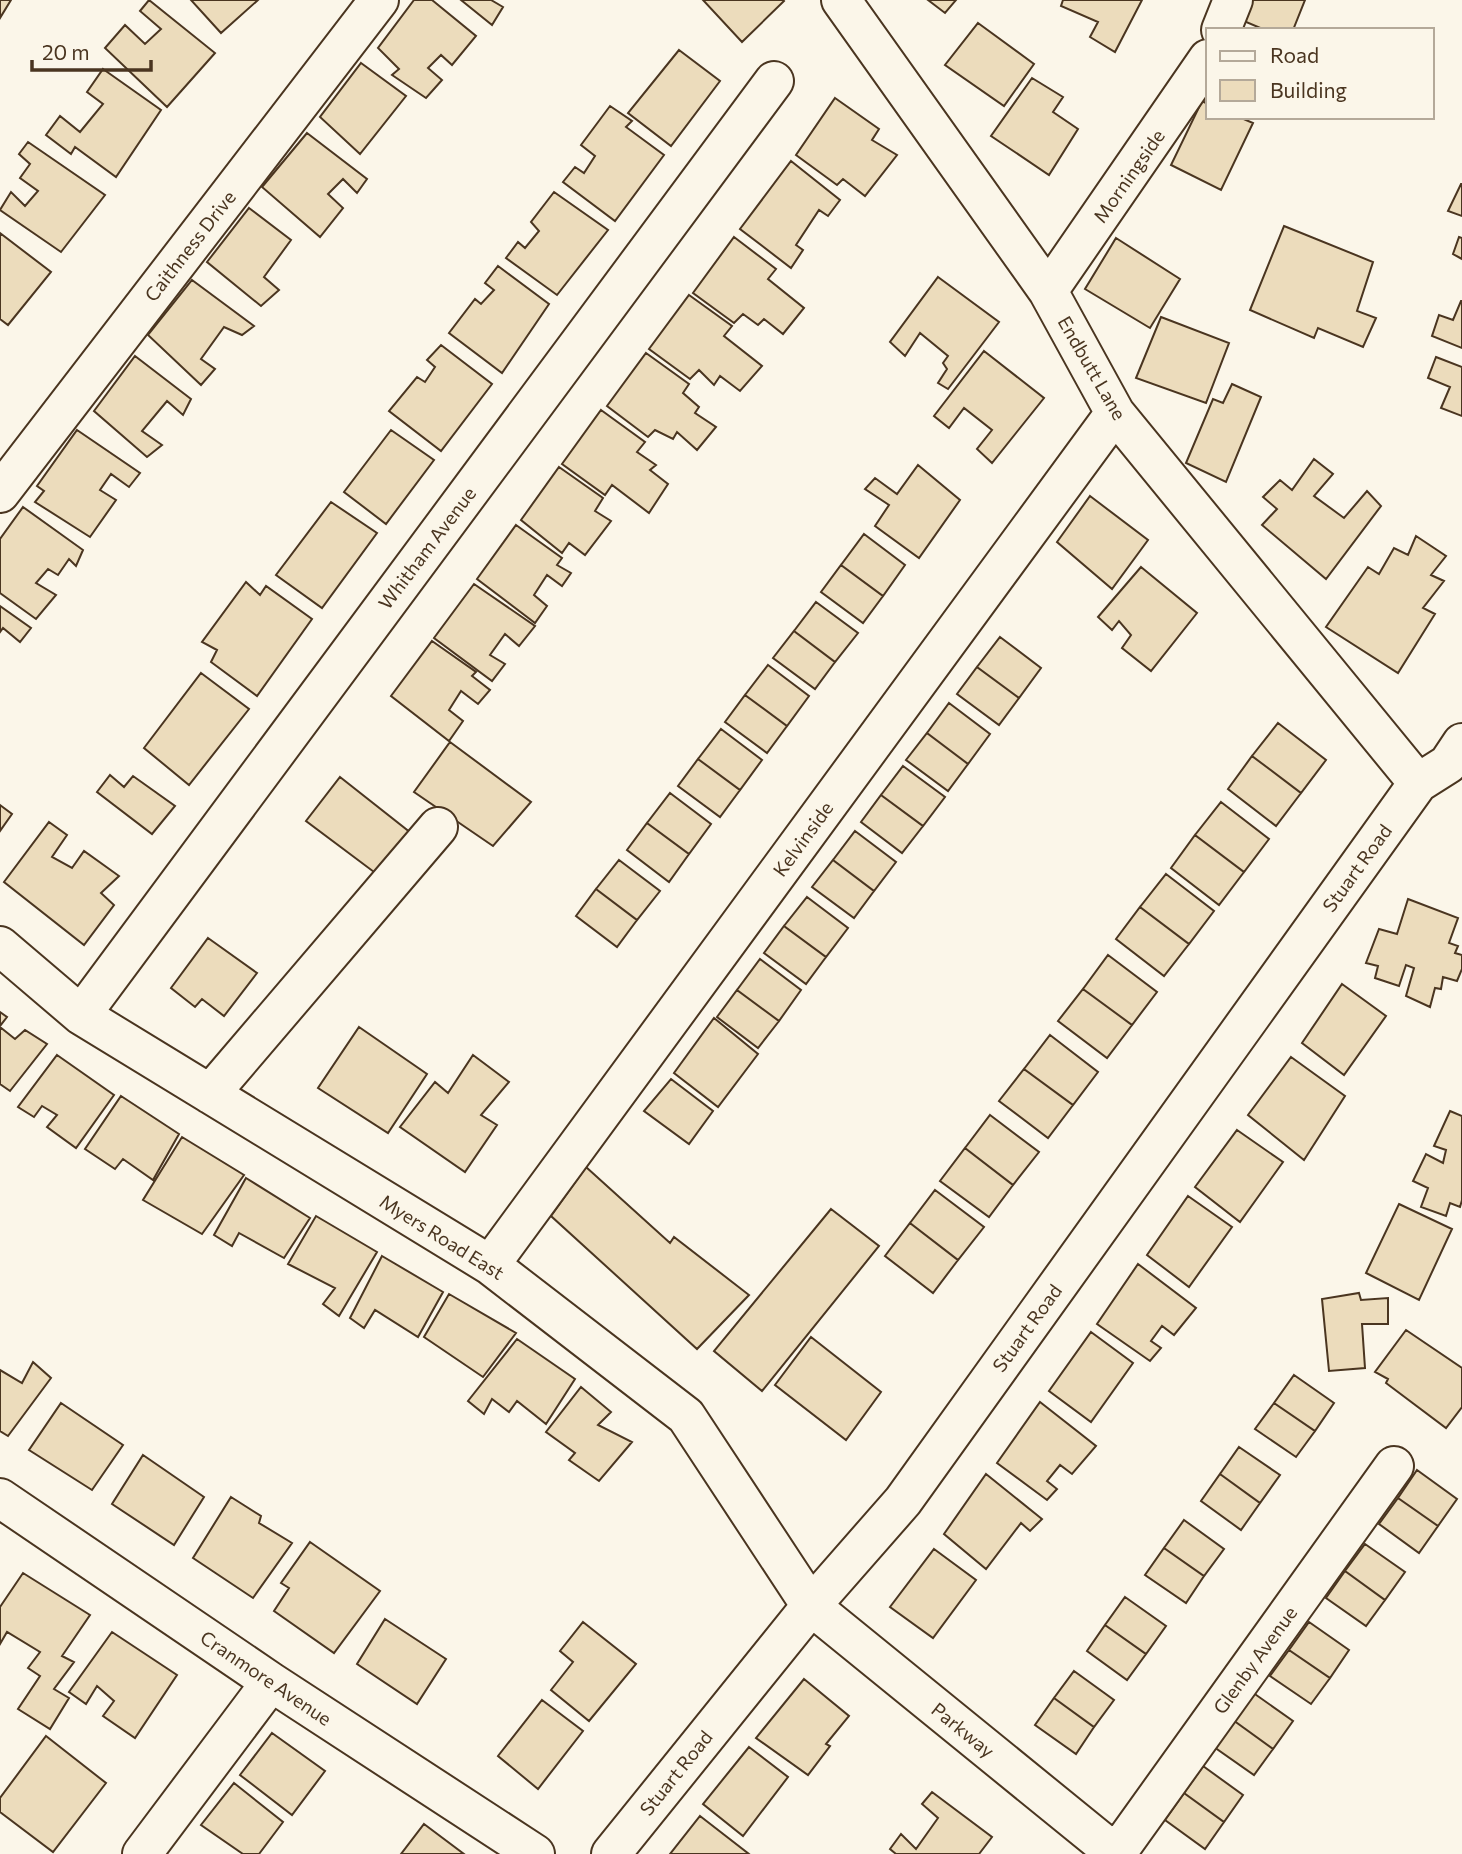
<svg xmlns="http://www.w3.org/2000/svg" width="1462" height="1854" font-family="Commissioner,sans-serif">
<rect width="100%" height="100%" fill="#fbf6e9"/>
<!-- building -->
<path fill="#ecdcbc" stroke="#4a3520" stroke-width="2" d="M0,0H11L0,18Z
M149,0L215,53L167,107L105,48L125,25L145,44L161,29L140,11Z
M191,0H258L221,33Z
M414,0H432L476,36L452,65L441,55L428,68L442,80L426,98L392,75L399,69L378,48Z
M461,0H491L503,7L492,25Z
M703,0H783L784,1L742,42Z
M928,0H956L945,13Z
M1063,0H1142L1115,52L1090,37L1098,22L1061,6Z
M1246,0H1305L1293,30H1265L1239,19Z
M978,23L1034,64L1004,106L945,65Z
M679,50L720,81L671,146L628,113Z
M361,63L406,96L360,154L320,117Z
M103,69L161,110L116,177L75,147L71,154L46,135L60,116L80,132L103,104L87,92Z
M1032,78L1063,97L1053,112L1078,129L1049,175L991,136Z
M835,98L879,129L872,140L897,155L865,196L843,179L837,185L796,155Z
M1202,101L1208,104V117H1239L1253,123L1221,190L1171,165Z
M610,106L632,121L626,127L664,155L615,221L563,182L575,167L584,173L595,156L581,145Z
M307,133L367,179L357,193L343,179L328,194L343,208L320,237L262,187Z
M28,142L105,195L61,252L0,210L11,192L25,206L38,191L20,178L30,164L19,154Z
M791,161L840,200L828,216L819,210L796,245L803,250L791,268L740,229Z
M1461,184H1462V216L1448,211Z
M554,192L608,230L557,295L506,258L518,242L525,248L539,231L531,222Z
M249,208L291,240L264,277L279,290L261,306L207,262Z
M1284,226L1373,262L1357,311L1376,318L1363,347L1318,328L1314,338L1250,310Z
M0,233L51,272L8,325L0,319Z
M734,237L776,269L768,279L804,308L783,334L764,319L758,325L743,314L734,323L693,293Z
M1459,237L1462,238V259L1453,254Z
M1116,238L1180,279L1150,328L1085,289Z
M498,266L549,304L502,373L449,333L475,299L481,304L494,290L485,283Z
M938,277L999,322L948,389L938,383L947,369L943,363L948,356L920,333L905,356L890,342Z
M192,280L254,326L242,335L224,327L201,359L215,369L201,385L148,335Z
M689,295L732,326L724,336L762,366L740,391L720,376L714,385L699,370L690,379L649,349Z
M1461,301H1462V348L1432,336L1439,315L1453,320Z
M1161,317L1229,343L1206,403L1136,378Z
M441,345L492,384L441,451L389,411L417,377L425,382L435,367L427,360Z
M984,351L1044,398L992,463L977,449L992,430L964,408L949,428L934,416Z
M646,353L689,384L683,393L699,407L695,413L716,427L697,450L677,432L673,439L655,430L648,437L607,406Z
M135,356L191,399L183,415L167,401L142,431L162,445L147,457L94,411Z
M1436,357L1462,367V416L1441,408L1450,387L1428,378Z
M1232,384L1261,397L1226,482L1186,463L1213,399L1223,403Z
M601,410L645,442L637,452L656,465L650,470L668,484L649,513L612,485L605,495L562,464Z
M77,430L140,473L129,487L111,474L100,490L116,500L90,537L35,502L44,491L37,486Z
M391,430L434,460L386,524L344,492Z
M1314,459L1333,474L1314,496L1344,518L1367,491L1381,506L1326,579L1262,525L1277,509L1263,497L1280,480L1292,490Z
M918,465L960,500L919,558L875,526L889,505L865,489L875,478L897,494Z
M559,467L603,498L595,511L611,521L585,555L569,543L562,553L521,520Z
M1090,496L1148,540L1112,589L1057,542Z
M331,502L377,533L322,608L276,575Z
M23,507L83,550L76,566L69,559L58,575L48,569L36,583L56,595L36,619L0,593V539Z
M516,525L562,558L557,565L571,573L562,586L547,575L534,595L547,606L535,623L477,579Z
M864,534L905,565L883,596L841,565Z
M1416,536L1446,556L1431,575L1444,581L1423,608L1435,614L1398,673L1326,627L1368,567L1379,574L1394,548L1408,555Z
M841,565L883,596L863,623L821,592Z
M1141,567L1197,613L1151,671L1122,648L1131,635L1119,621L1112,630L1098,617Z
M246,582L260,595L266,586L312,619L257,696L211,662L217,650L202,642Z
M474,584L535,626L519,646L505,634L490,655L505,664L492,681L434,638Z
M816,602L858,633L835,662L794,631Z
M0,606L31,628L20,642L3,628L0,632Z
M794,631L835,662L815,689L773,658Z
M1000,637L1041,668L1019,698L977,667Z
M432,641L476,672L472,676L490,690L478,704L461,691L449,710L463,721L449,741L391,696Z
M768,665L809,696L787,726L745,695Z
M977,667L1019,698L999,725L957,694Z
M201,673L249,709L189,785L144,748Z
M745,695L787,726L767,753L725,722Z
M949,703L990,734L968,764L927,733Z
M1278,723L1326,760L1301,793L1252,756Z
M721,729L762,760L740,790L698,759Z
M927,733L968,764L948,791L906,760Z
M450,742L531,802L493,846L414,792Z
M1252,756L1301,793L1276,826L1228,789Z
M698,759L740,790L720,817L678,786Z
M903,766L945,797L923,826L881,795Z
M110,775L124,787L133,776L175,806L152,834L97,792Z
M340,777L416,837L382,878L306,821Z
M670,793L711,824L689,854L647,823Z
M881,795L923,826L902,853L861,822Z
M1221,802L1269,839L1244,872L1195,835Z
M0,805L12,814L0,831Z
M49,822L67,835L52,857L72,868L84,851L119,876L101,893L114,905L84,945L4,882Z
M647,823L689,854L669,882L627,850Z
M855,831L896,862L874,891L833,860Z
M1195,835L1244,872L1219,905L1171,868Z
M619,860L660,891L637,920L596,889Z
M833,860L874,891L854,918L812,887Z
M1166,874L1214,911L1189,944L1140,907Z
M596,889L637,920L617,947L576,916Z
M807,897L848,928L826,957L784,926Z
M1408,899L1458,918L1449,943L1458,946L1455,953L1462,955V969L1457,981L1443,977L1441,989L1435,988L1430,1007L1406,996L1414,968L1406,965L1399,986L1375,978L1378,966L1366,963L1379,929L1397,934Z
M1140,907L1189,944L1164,976L1116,939Z
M784,926L826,957L806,984L764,953Z
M208,938L257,973L224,1016L202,999L195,1007L171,988Z
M1108,955L1157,992L1132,1025L1083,989Z
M760,959L801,990L779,1021L737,990Z
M1342,984L1386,1016L1344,1075L1302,1043Z
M1083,989L1132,1025L1107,1058L1058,1021Z
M737,990L779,1021L758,1048L717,1017Z
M0,1012L7,1017L0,1026Z
M714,1018L758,1054L718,1107L674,1073Z
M0,1027L15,1039L25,1030L47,1044L10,1091L0,1084Z
M359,1027L427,1074L388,1133L318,1088Z
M1050,1035L1098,1072L1073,1105L1024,1069Z
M57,1055L114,1095L76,1148L47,1127L57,1115L42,1106L34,1117L18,1107Z
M473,1055L509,1082L481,1115L497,1125L465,1172L400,1127L435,1082L448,1093Z
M1291,1057L1345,1096L1304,1160L1248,1115Z
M1024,1069L1073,1105L1048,1138L999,1101Z
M671,1079L713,1111L689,1144L644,1111Z
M121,1096L179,1134L153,1180L123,1159L115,1169L85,1149Z
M1450,1111L1462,1116V1200L1460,1207L1450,1203L1446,1216L1421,1207L1428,1188L1413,1181L1426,1154L1443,1163L1446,1150L1434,1146Z
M990,1115L1039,1152L1013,1185L965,1148Z
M1237,1130L1283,1162L1240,1222L1195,1187Z
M182,1137L244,1175L202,1234L143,1200Z
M965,1148L1013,1185L989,1217L940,1181Z
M586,1167L670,1243L674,1237L749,1295L697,1349L551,1216Z
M246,1178L310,1218L284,1258L239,1233L232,1246L214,1235Z
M935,1190L984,1227L958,1260L910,1223Z
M1188,1196L1232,1227L1189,1287L1147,1255Z
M1399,1204L1452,1229L1419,1300L1366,1273Z
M831,1209L879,1246L762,1391L714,1351Z
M316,1216L377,1252L339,1316L323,1304L335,1288L288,1264Z
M910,1223L958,1260L933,1293L885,1256Z
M382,1256L443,1292L418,1337L375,1310L364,1328L350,1318Z
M1138,1264L1196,1308L1174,1335L1162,1326L1151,1341L1161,1348L1150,1361L1097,1324Z
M1359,1293L1361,1300L1388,1298V1324H1362L1365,1368L1329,1371L1322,1299Z
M449,1294L516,1333L483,1377L424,1337Z
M1406,1330L1462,1368V1407L1446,1428L1386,1383L1388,1379L1375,1372Z
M1091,1332L1133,1363L1091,1422L1049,1391Z
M811,1337L881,1392L846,1440L775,1385Z
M517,1339L575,1379L546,1424L517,1401L509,1412L492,1399L484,1414L468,1401Z
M33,1362L51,1378L8,1436L0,1431V1370L22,1383Z
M1294,1375L1334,1403L1315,1431L1274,1403Z
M581,1387L611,1412L598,1425L632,1442L599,1481L569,1460L575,1453L546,1432Z
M1040,1402L1096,1446L1072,1474L1060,1465L1047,1481L1057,1489L1047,1500L997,1463Z
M61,1403L123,1445L92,1490L29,1450Z
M1274,1403L1315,1431L1296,1457L1255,1429Z
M1239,1447L1280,1475L1260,1503L1220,1474Z
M143,1455L204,1497L174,1545L112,1504Z
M1417,1470L1457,1499L1438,1526L1398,1498Z
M986,1474L1042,1519L1030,1531L1021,1523L986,1569L944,1534Z
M1220,1474L1260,1503L1241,1530L1201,1501Z
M231,1497L261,1516L259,1523L292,1543L253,1598L193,1558Z
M1398,1498L1438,1526L1419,1553L1379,1524Z
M1184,1520L1224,1549L1204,1576L1164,1548Z
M310,1542L380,1591L334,1653L274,1611L289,1588L281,1583Z
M1365,1544L1405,1572L1385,1600L1345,1571Z
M1164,1548L1204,1576L1186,1603L1145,1575Z
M934,1549L976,1580L933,1638L890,1607Z
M1345,1571L1385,1600L1366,1626L1326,1598Z
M23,1573L90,1615L62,1656L74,1662L54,1689L69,1698L50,1729L18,1709L40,1676L28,1668L40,1652L7,1632L0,1644V1607Z
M1125,1597L1166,1626L1146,1654L1105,1625Z
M385,1619L446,1659L417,1704L357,1664Z
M583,1622L636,1664L589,1721L551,1690L573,1662L560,1651Z
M1309,1622L1349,1650L1330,1678L1289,1650Z
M1105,1625L1146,1654L1127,1680L1087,1651Z
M112,1632L177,1675L135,1738L103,1716L114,1701L97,1686L86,1704L69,1692Z
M1289,1650L1330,1678L1311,1704L1270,1676Z
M1074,1671L1114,1700L1094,1727L1054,1698Z
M804,1679L849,1716L826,1744L830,1746L808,1775L756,1738Z
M1252,1692L1293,1721L1273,1749L1233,1720Z
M1054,1698L1094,1727L1076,1754L1035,1725Z
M542,1700L583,1731L538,1789L498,1756Z
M1233,1720L1273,1749L1254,1775L1214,1747Z
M272,1733L325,1771L292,1815L240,1775Z
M46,1736L106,1783L53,1852L0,1812V1798Z
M749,1747L788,1777L743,1836L703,1804Z
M1203,1766L1243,1795L1224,1822L1184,1793Z
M234,1783L283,1822L259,1854H243L201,1825Z
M932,1792L992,1837L979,1854H896L890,1849L901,1834L916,1849L938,1818L922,1804Z
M1184,1793L1224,1822L1205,1849L1165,1820Z
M700,1816L749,1854H670Z
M424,1824L464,1854H401Z"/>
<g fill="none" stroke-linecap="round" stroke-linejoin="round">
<defs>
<path id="minor" d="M841,0L1048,291L1115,413L1418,783
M1221,30L1233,0
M1048,291L1208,59
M0,493L379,0
M0,946L81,1015L490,1265L686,1416L811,1606L1116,1854
M81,1015L774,81
M210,1094L438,827
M490,1265L1115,413
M0,1498L271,1682L535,1854
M142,1854L271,1682
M611,1854L811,1606L903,1501L1418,783L1448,764L1462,743
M1116,1854L1394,1466"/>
</defs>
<!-- minor casing -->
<use href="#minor" stroke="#4a3520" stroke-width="42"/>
<!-- minor -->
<use href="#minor" stroke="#fbf6e9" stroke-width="38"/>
</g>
<g text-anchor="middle" stroke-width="5" stroke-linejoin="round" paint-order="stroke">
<!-- street labels -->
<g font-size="19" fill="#4a3520" stroke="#fbf6e9">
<text transform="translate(1129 176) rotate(-55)" y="7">Morningside</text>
<text transform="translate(190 246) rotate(-52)" y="7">Caithness Drive</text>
<text transform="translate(1092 368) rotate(60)" y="7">Endbutt Lane</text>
<text transform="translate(427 548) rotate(-53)" y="7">Whitham Avenue</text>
<text transform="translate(803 839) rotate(-54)" y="7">Kelvinside</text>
<text transform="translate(1357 868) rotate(-54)" y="7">Stuart Road</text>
<text transform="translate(442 1237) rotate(32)" y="7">Myers Road East</text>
<text transform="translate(1027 1328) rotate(-54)" y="7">Stuart Road</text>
<text transform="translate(1255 1660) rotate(-54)" y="7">Glenby Avenue</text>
<text transform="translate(266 1678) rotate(34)" y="7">Cranmore Avenue</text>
<text transform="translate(963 1730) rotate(39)" y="7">Parkway</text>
<text transform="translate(676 1773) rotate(-51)" y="7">Stuart Road</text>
</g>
</g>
<!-- legend -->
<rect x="1206" y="28" width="228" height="91" fill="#fbf6e9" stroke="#b4a999" stroke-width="2"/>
<rect x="1220" y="51" width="35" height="10" fill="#fbf6e9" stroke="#b4a999" stroke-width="2"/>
<text x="1270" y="63" font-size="21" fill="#4a3520">Road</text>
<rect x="1220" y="80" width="35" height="21" fill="#ecdcbc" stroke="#b4a999" stroke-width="2"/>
<text x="1270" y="98" font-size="21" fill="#4a3520">Building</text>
<!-- scale -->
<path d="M32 60v10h119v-10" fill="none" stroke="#4a3520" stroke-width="3.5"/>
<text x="42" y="60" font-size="21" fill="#4a3520" stroke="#fbf6e9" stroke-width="5" paint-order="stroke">20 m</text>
</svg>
